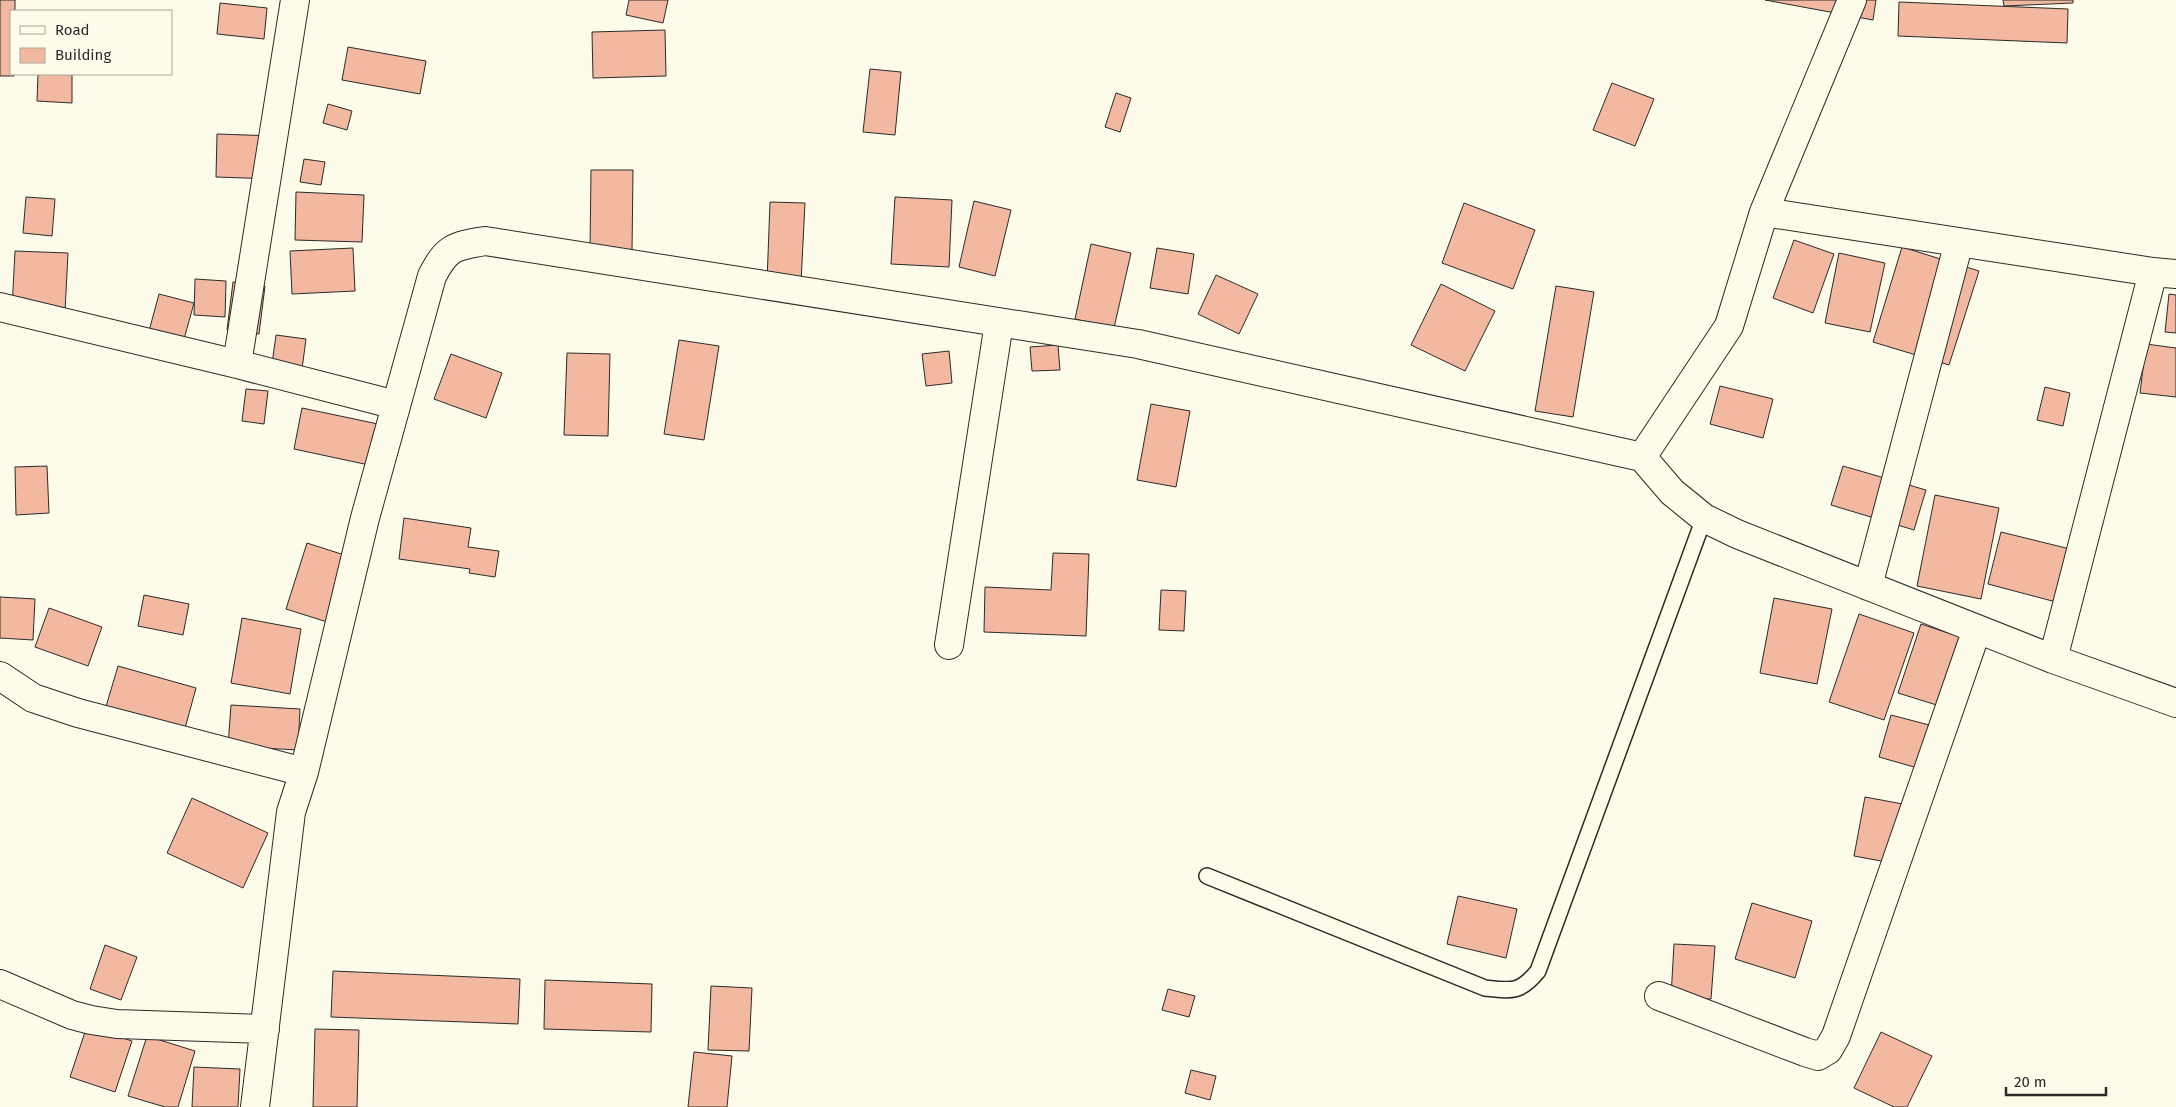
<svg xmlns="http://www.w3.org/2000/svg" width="2176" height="1107" font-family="'Fira Sans',sans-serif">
<rect width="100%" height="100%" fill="#fdfbea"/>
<!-- building -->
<path fill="#f2b8a0" stroke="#2b2b2b" d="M0,0H15V11H11V74H14V76H0Z
M629,0H668L663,23L626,15Z
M1765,0H1876L1873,20Z
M2003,0H2073V3L2004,6Z
M1899,2L2068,9L2067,43L1898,36Z
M220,3L267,8L264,39L217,34Z
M665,30L666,76L593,78L592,32Z
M348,47L426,61L420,94L342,80Z
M870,69L901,72L895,135L863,132Z
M38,74H72V103L37,101Z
M1612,83L1654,99L1635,146L1593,130Z
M1116,93L1131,98L1120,132L1105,127Z
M328,104L352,111L347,130L323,123Z
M217,134L275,136L274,179L216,177Z
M304,159L325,162L321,185L300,182Z
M591,170H633L632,251L590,250Z
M296,192L364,195L362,242L295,240Z
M26,197L55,199L52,236L23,233Z
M895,197L952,200L949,267L891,264Z
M974,201L1011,210L995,276L959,267Z
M770,202L805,203L801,283L767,282Z
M1464,203L1535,230L1513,289L1442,263Z
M1794,240L1834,254L1813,313L1773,298Z
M1091,244L1131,253L1114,328L1075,319Z
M1902,247L1979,271L1949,365L1873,342Z
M353,248L355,291L292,294L290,251Z
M1157,248L1194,254L1188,294L1150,288Z
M15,251L68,253L65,312L12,309Z
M1839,253L1885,263L1870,332L1825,323Z
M1216,275L1258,294L1239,334L1198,314Z
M195,279L226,281L225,317L194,315Z
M233,282L265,286L259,334L227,330Z
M1441,284L1495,311L1465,371L1411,345Z
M1556,286L1594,292L1573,417L1535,411Z
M159,294L194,303L184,339L149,331Z
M2169,294L2176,295V333L2165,332Z
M276,335L306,339L302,369L272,364Z
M679,340L719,346L704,440L664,434Z
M2146,344L2176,348V397L2140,393Z
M1058,345L1060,370L1032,371L1030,347Z
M949,351L952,383L926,386L922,354Z
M567,353L610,354L608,436L564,435Z
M451,354L502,373L486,418L434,399Z
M1720,386L1773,399L1763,438L1710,424Z
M2045,387L2070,393L2063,426L2037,420Z
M246,389L268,391L264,424L242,421Z
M1151,404L1190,411L1176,487L1137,480Z
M302,408L378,424L369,465L294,449Z
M47,466L49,513L16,515L15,467Z
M1843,466L1926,490L1914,530L1831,505Z
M1935,495L1999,508L1981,599L1917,586Z
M404,518L471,528L468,547L499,551L495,577L469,573L470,569L399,559Z
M2001,532L2070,549L2056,602L1988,584Z
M307,543L363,561L343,627L286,609Z
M1053,553L1089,554L1086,636L984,632L985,587L1051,590Z
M1161,590L1186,591L1184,631L1159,630Z
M144,595L189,604L183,635L138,626Z
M0,597L35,599L33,640L0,638Z
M1774,598L1832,609L1817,684L1760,673Z
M49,608L102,627L88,666L35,647Z
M1859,614L1914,633L1884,720L1829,702Z
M242,618L301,629L290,694L231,683Z
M1921,624L1966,639L1943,707L1898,693Z
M118,666L196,688L184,732L105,710Z
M231,705L300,709L298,750L228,746Z
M1891,715L1933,726L1921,769L1879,757Z
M1865,797L1919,807L1908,866L1854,856Z
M192,798L268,833L243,888L167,853Z
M1458,896L1517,909L1506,958L1447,944Z
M1752,903L1812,921L1795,978L1735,959Z
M1674,944L1715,946L1711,999L1671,997Z
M105,945L137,957L121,1000L90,989Z
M333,971L520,979L518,1024L331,1017Z
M545,980L652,984L651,1032L544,1029Z
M711,986L752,988L749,1051L708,1050Z
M1168,989L1195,996L1189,1017L1162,1010Z
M87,1026L132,1041L115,1092L70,1077Z
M315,1029L359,1030L357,1107H313Z
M1881,1032L1932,1056L1907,1107H1894L1854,1088Z
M147,1036L195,1051L178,1107H165L128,1096Z
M694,1052L732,1056L727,1107H688Z
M194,1067L240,1069L238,1107H192Z
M1191,1070L1216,1076L1210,1100L1185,1093Z"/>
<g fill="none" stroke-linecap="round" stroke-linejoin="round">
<defs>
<path id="service" d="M1207,876L1485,988C1512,991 1520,993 1538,971L1704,518"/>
<path id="minor" d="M1764,212L2153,272L2176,274
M0,307L237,364L396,405
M237,364L295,0
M1642,457L1729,326L1764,212L1852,0
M1868,586L1959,242
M949,645L999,323
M2053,659L2153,272
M0,676L33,698L78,713L304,772
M0,984L72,1015L91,1020L117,1024L265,1029
M1659,996L1805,1052L1818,1056L1828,1050L1836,1036L1977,629
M255,1107L291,812L304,772L365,518L432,276C447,247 454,246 485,241L1138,344L1642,457L1672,492L1704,518L1737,534L2053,659L2176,703"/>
</defs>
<!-- service casing -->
<use href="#service" stroke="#2b2b2b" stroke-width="18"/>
<!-- minor casing -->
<use href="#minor" stroke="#2b2b2b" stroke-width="30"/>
<!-- service -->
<use href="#service" stroke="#fdfbea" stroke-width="15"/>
<!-- minor -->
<use href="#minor" stroke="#fdfbea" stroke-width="28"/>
</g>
<!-- legend -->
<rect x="10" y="10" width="162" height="65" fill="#fdfbea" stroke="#a9a89e"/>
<rect x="20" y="26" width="25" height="8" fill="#fdfbea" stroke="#a9a89e"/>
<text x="55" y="35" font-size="15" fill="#2b2b2b">Road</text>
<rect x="20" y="48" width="25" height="15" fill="#f2b8a0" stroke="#a9a89e"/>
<text x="55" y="60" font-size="15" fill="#2b2b2b">Building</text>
<!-- scale -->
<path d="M2006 1087v8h100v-8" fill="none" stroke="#2b2b2b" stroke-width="2.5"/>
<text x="2014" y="1087" font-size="15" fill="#2b2b2b" stroke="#fdfbea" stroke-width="4" paint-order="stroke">20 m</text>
</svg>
